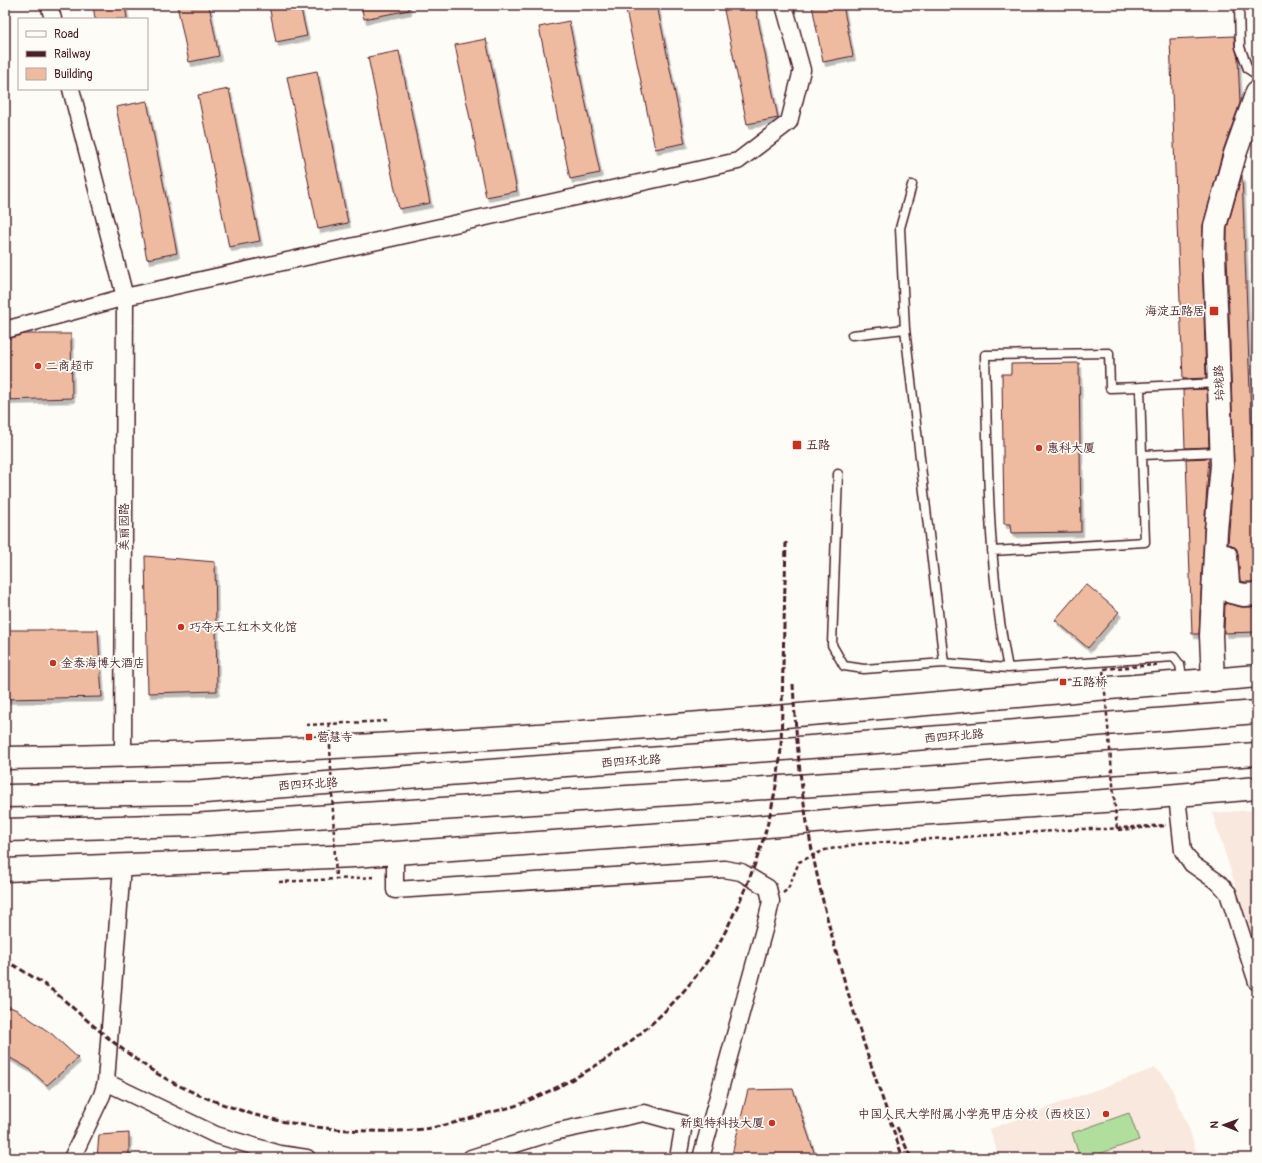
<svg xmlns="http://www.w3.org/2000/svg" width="1262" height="1163" font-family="Pangolin,'LXGW WenKai TC',sans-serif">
<defs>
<filter id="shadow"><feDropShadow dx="2.5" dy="4.5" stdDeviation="0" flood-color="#0004"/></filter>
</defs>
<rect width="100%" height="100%" fill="#fdfcf7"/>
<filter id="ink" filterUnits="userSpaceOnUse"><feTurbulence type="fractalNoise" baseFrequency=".025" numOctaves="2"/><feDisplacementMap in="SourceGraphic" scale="8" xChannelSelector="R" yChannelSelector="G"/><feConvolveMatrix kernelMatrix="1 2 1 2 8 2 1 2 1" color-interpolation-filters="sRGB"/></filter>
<g filter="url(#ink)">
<!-- built -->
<path fill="#f9e8dd" d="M1257,810V952L1212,813Z
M1155,1068L1168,1081L1189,1128L1198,1158H999L990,1129Z"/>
<!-- green -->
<path fill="#b0de9c" stroke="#7d7e64" d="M1129,1113L1139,1140L1087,1158H1080L1072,1133Z"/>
<!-- building -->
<path fill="#efbba0" stroke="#4a1f2b" filter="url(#shadow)" d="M93,5H125L127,19H95Z
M177,5H209L219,56L189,62Z
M269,5H300L307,36L276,42Z
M361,5H409V10L364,19Z
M625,5H657L685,143L655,149Z
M723,5H755L778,118L747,124Z
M812,5H843L853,56L823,62Z
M569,21L600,173L570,179L539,27Z
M1234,36L1235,47L1238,58L1240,103L1223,151L1203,225L1202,254L1206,378L1183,379L1170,39Z
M486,39L517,191L486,197L455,45Z
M399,51L430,203L399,209L368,57Z
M317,71L348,223L318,229L287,77Z
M229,89L260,241L229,247L198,95Z
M147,101L177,253L147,259L116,107Z
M1242,175L1257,582H1245L1240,581L1238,555L1237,549L1232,545L1228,544L1234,465L1227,254V228Z
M25,334H71L72,398L5,400V339Z
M1079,363L1081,532L1011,533L1010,524H1004L1002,374H1011V364Z
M1207,389L1209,447L1185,448L1183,390Z
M1209,458L1204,530L1199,634H1192L1186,459Z
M145,556L215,562L217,691L148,693Z
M1086,584L1119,612L1088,648L1055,620Z
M1225,603L1241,607H1257V632L1224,633Z
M5,630H98L102,697L5,699Z
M5,1005L17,1010L52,1034L78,1058L47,1085L28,1068L5,1055Z
M793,1089L816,1158H731L748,1090Z
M129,1133V1158H97L99,1135Z"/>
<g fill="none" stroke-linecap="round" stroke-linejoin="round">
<defs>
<path id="lane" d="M1239,5L1240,47L1248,69L1257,75
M912,185L900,228L905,329L944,663L1008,668L1174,657L1180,665L1183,682
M852,335L905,329
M1142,455L1140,387L1218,383
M838,474L832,645L844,666L864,669L944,663
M992,551L1145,542L1142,455L1221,452
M1008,668C987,565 988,459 985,355L1109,353L1110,388L1140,387"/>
<path id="street" d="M49,5L53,19
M71,89L125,297L123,756
M5,330L125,297L738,161L789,122L802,70L784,5
M1177,796L1183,851L1192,864L1219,883L1228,893L1257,982
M395,852V890L724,869L741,872L768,888L771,901L768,915L701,1158
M106,1082L216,1135L280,1154L307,1158
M72,1158L102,1095L106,1082L122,866
M471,1158L554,1132L644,1113L684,1124L678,1158"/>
<path id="secondary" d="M5,758C358,753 711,724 1062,692C1127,686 1192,682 1257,676
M5,870L354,856L720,830L874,817L1133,799L1257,788"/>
<path id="primary" d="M1226,556L1228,583L1231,592L1244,595L1257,594
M1213,680L1211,636L1216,531L1222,465L1214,254L1215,226L1235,154L1257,92"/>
<path id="highway" d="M5,796L191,793L864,743L1257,712
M5,830L192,825L953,776L1084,765L1257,754"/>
</defs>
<!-- lane casing -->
<use href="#lane" stroke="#4a1f2b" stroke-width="11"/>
<!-- street casing -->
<use href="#street" stroke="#4a1f2b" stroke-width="19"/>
<!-- secondary casing -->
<use href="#secondary" stroke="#4a1f2b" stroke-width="25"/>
<!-- primary casing -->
<use href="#primary" stroke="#4a1f2b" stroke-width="25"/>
<!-- highway casing -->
<use href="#highway" stroke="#4a1f2b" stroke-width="25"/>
<!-- path -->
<path stroke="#4a1f2b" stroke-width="2.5" stroke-dasharray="4 3" stroke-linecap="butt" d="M306,725L388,721
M279,882L376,877
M783,893L788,889L799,862L825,850L858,844L1083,829H1106L1166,825"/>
<!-- lane -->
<use href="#lane" stroke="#fdfcf7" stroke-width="8"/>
<!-- street -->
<use href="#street" stroke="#fdfcf7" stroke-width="16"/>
<!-- secondary -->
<use href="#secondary" stroke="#fdfcf7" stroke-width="22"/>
<!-- primary -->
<use href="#primary" stroke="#fdfcf7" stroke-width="22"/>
<!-- highway -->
<use href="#highway" stroke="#fdfcf7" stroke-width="22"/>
<!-- rail -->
<path stroke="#4a1f2b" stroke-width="3" stroke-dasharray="6 3" stroke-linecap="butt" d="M793,684C795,721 798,758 803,796C820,920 862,1040 903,1158
M5,960C23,971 41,981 57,994C65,1001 73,1008 81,1015C103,1034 126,1053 150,1069C177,1087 209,1100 240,1110C265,1119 290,1123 316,1127C352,1131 388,1133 424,1129C445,1126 465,1120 485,1114C498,1110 512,1108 525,1102C601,1070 663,1025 710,957C720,943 728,927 735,911C760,859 776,805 781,748L786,542
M897,1127L911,1158"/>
<!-- path-bridge -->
<path stroke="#4a1f2b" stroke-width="2.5" stroke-dasharray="4 3" stroke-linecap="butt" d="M1157,665L1103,669L1117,830L1165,826
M329,724L336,879"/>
</g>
</g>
<!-- markers -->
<g fill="#c8321e" stroke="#fdfcf7" stroke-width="1.5">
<rect x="1209" y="306" width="10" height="10" rx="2"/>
<circle cx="38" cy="366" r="4"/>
<rect x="792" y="440" width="10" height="10" rx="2"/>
<circle cx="1039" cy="448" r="4"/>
<circle cx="181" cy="627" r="4"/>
<circle cx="53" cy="663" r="4"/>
<rect x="1059" y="678" width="8" height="8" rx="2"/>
<rect x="305" y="733" width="8" height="8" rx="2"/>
<circle cx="1106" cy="1114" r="4"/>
<circle cx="772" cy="1123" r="4"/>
</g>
<g text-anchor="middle" stroke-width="3.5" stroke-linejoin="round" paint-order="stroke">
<!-- poi labels -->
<g font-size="12" fill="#4a1f2b" stroke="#fdfcf7" text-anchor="start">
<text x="1205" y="315" text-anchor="end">海淀五路居</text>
<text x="46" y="370">二商超市</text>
<text x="806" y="449">五路</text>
<text x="1047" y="452">惠科大厦</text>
<text x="189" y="631">巧夺天工红木文化馆</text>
<text x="61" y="667">金泰海博大酒店</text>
<text x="1071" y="686">五路桥</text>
<text x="317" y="741">营慧寺</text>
<text x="1098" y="1118" text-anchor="end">中国人民大学附属小学亮甲店分校（西校区）</text>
<text x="764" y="1127" text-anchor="end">新奥特科技大厦</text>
</g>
<!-- street labels -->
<g font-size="12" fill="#4a1f2b" stroke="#fdfcf7">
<text transform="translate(1219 383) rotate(-92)" y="4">玲珑路</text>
<text transform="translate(124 527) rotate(-90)" y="4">美丽园路</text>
<text transform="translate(954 736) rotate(-5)" y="4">西四环北路</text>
<text transform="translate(631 761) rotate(-4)" y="4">西四环北路</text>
<text transform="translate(308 784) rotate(-4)" y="4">西四环北路</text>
</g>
</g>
<!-- margin -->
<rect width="1262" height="1163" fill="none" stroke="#fdfcf7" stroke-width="20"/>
<rect x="10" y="10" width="1242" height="1143" fill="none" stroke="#4a1f2b" stroke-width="1.5" filter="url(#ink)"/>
<!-- legend -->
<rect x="18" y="18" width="130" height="72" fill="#fdfcf7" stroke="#b5a4a5"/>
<rect x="26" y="31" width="20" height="6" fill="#fdfcf7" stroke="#b5a4a5"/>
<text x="54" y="38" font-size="12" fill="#4a1f2b">Road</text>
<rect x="26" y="51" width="20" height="6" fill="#4a1f2b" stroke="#b5a4a5"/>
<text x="54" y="58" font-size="12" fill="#4a1f2b">Railway</text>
<rect x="26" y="68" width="20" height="12" fill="#efbba0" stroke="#b5a4a5"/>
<text x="54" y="78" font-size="12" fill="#4a1f2b">Building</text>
<!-- north arrow -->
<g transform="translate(1224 1125) rotate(271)" stroke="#fdfcf7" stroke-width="3" paint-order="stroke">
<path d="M0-3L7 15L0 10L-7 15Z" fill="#4a1f2b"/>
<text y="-6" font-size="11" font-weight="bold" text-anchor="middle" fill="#4a1f2b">N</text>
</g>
</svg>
